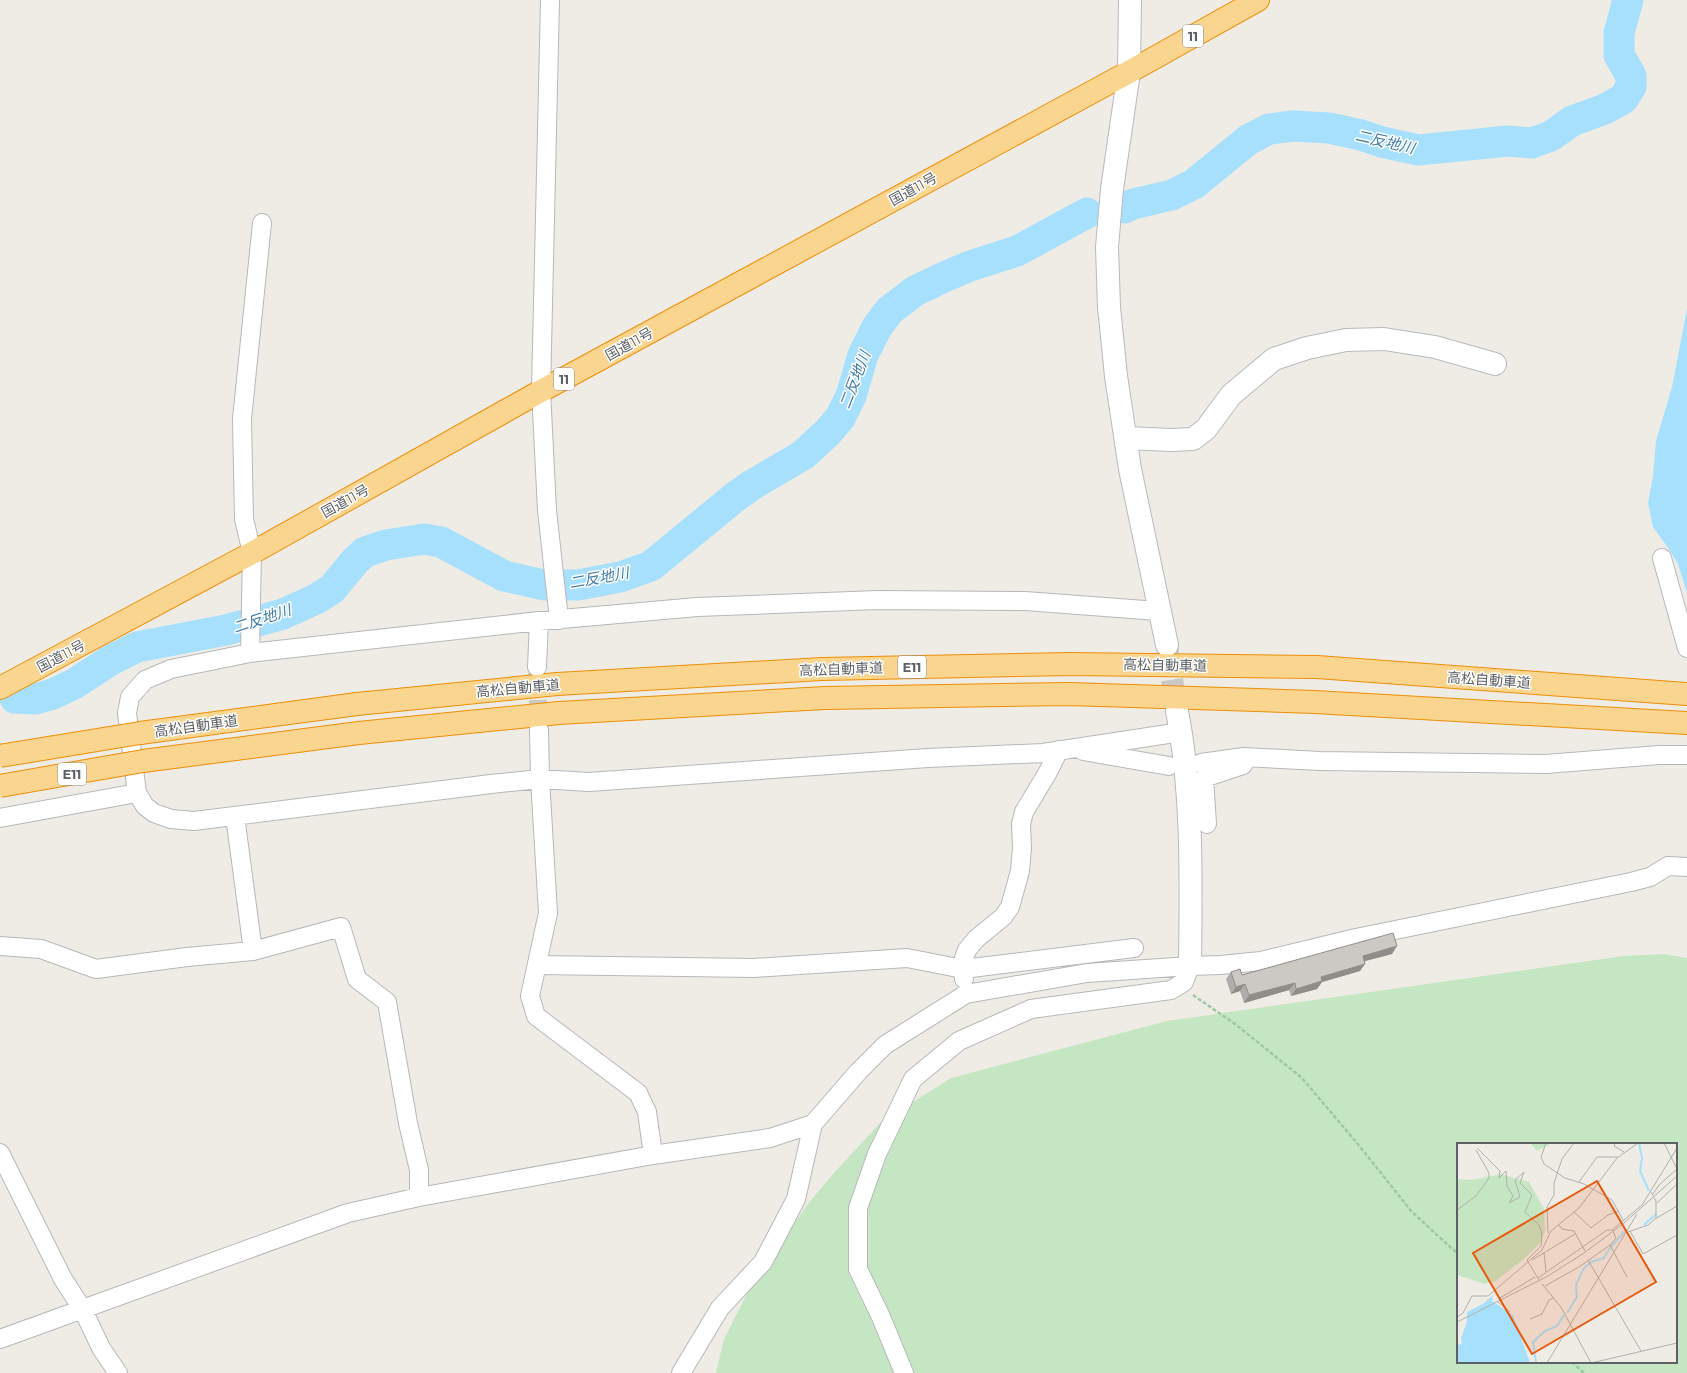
<svg xmlns="http://www.w3.org/2000/svg" width="1687" height="1373" font-family="Montserrat,'Noto Sans JP',sans-serif">
<rect width="100%" height="100%" fill="#efece5"/>
<!-- green -->
<path fill="#c5e6c2" fill-rule="evenodd" d="M1663,954L1687,958V1373H716L724,1339L752,1284L807,1205L833,1174L881,1122L951,1078L1167,1021L1624,956ZM1458,1144H1676V1362H1458Z"/>
<!-- water -->
<path fill="#a7e0fd" d="M1687,309V593L1678,564L1669,549L1653,527L1648,503L1653,476L1656,441L1672,387Z"/>
<g fill="none" stroke-linecap="round" stroke-linejoin="round">
<!-- river -->
<path stroke="#a7e0fd" stroke-width="31" d="M1125,208L1133,204L1172,195L1194,184L1248,140L1269,129L1293,126L1329,128L1361,135L1382,142L1418,150L1508,141L1532,143L1551,136L1572,121L1605,109L1623,99L1631,87V76L1619,55V33L1628,0
M15,698L35,699L53,694L74,684L111,660L137,647L226,630L283,614L316,599L332,589L355,561L365,552L386,545L424,539L441,542L504,576L544,585H578L620,577L651,566L735,497L752,485L803,455L828,432L840,418L851,396L863,355L877,327L890,310L915,291L942,278L970,266L1017,251L1087,213"/>
<!-- street-tunnel -->
<path stroke="#cac9c5" stroke-width="18" stroke-dasharray="18 9" stroke-linecap="butt" d="M537,673L539,727"/>
<!-- secondary-tunnel -->
<path stroke="#cac9c5" stroke-width="22" stroke-dasharray="22 11" stroke-linecap="butt" d="M1167,647L1177,711"/>
<defs>
<path id="street" d="M550,0L541,391L547,510L559,620
M1662,558L1687,648
M1158,611L1025,601L877,600L697,607L539,621L250,653L171,669L145,680L130,697L127,713L137,793L145,806L154,813L171,819L194,821L491,784L540,779L589,782L928,758L1043,753L1181,732
M250,653L252,553L244,519L242,419L262,223
M537,667L539,621
M539,730L540,779L548,913L530,996L536,1016L638,1093L647,1112L653,1155
M1083,751L1169,766
M1201,763L1244,757L1320,761L1546,764L1659,755H1687
M235,816L253,951
M0,818L137,793
M1207,824L1204,778L1243,765
M0,946L41,949L96,969L187,957L253,951L341,927L357,979L387,1002L408,1123L419,1170V1197
M537,965L754,968L907,958L963,969L1134,948
M964,979L963,961L967,950L976,939L1003,917L1010,907L1020,871L1022,848L1021,824L1024,812L1048,772L1059,750
M0,1153L63,1279L83,1310L101,1348L118,1373
M0,1339L348,1213L419,1197L653,1155L770,1138L813,1124L858,1072L885,1045L966,994L1087,973L1190,966L1221,965L1261,961L1356,938L1631,882L1650,877L1668,866L1687,867
M681,1373L720,1308L763,1262L796,1199L813,1124
M904,1373L881,1317L858,1269V1208L877,1154L913,1079L959,1041L1031,1009L1171,990L1184,982L1190,966"/>
<path id="secondary" d="M1130,0L1129,72L1112,189L1107,247L1109,307L1116,376L1130,469L1167,645
M1126,438L1171,440L1193,439L1206,429L1231,395L1274,359L1307,348L1346,340L1384,339L1435,347L1495,364
M1177,711C1193,794 1191,881 1190,966"/>
<path id="highway" d="M0,688L252,553L541,391L1129,72L1258,0
M140,733L357,704L557,684L822,669L1071,664L1317,667L1687,694
M143,761L359,733L559,713L825,698L1069,694L1315,702L1687,723"/>
</defs>
<!-- street casing -->
<use href="#street" stroke="#b5b8bb" stroke-width="20"/>
<!-- secondary casing -->
<use href="#secondary" stroke="#b6babe" stroke-width="24"/>
<!-- highway casing -->
<use href="#highway" stroke="#ee8e06" stroke-width="24"/>
<!-- path -->
<path stroke="#9cc9a4" stroke-width="2.5" stroke-dasharray="4 2" stroke-linecap="butt" d="M1193,995L1235,1024L1301,1077L1357,1143L1412,1212L1458,1254
M1572,1362L1584,1373"/>
<!-- street -->
<use href="#street" stroke="#fff" stroke-width="18"/>
<!-- secondary -->
<use href="#secondary" stroke="#fff" stroke-width="22"/>
<!-- highway -->
<use href="#highway" stroke="#fad590" stroke-width="22"/>
<defs>
<path id="highway-bridge" d="M0,756L140,733
M0,786L143,761"/>
</defs>
<!-- highway-bridge casing -->
<use href="#highway-bridge" stroke="#ee8e06" stroke-width="24" stroke-linecap="butt"/>
<!-- highway-bridge -->
<use href="#highway-bridge" stroke="#fad590" stroke-width="22"/>
</g>
<!-- wall -->
<path fill="#afada9" d="M1392,954L1364,961L1360,971L1322,982L1317,989L1291,996L1289,990L1244,1003L1240,991L1231,994L1226,979L1231,972L1242,975Z"/>
<!-- shaded-wall -->
<path fill="#8f8d89" d="M1397,946L1392,954L1358,963L1363,956Z
M1365,964L1360,971L1322,982L1317,989L1291,996L1296,989L1321,977Z
M1295,983L1289,990L1244,1003L1249,995Z
M1245,984L1240,991L1231,994L1236,987Z"/>
<!-- building -->
<path fill="#ccc9c4" stroke="#8f8d89" d="M1393,933L1397,946L1363,956L1365,964L1321,977L1322,981L1296,989L1295,983L1249,995L1245,984L1236,987L1231,972L1240,969L1242,975Z"/>
<g text-anchor="middle" stroke-width="3" stroke-linejoin="round" paint-order="stroke">
<!-- shield labels -->
<g fill="#fff" stroke="#8e9093" stroke-width="1">
<rect x="1183" y="25" width="20" height="22" rx="3"/>
<rect x="554" y="368" width="20" height="22" rx="3"/>
<rect x="898" y="656" width="28" height="22" rx="3"/>
<rect x="58" y="763" width="28" height="22" rx="3"/>
</g>
<g font-size="13" font-weight="bold" fill="#5d6165">
<text x="1193" y="41">11</text>
<text x="564" y="384">11</text>
<text x="912" y="672">E11</text>
<text x="72" y="779">E11</text>
</g>
<!-- street labels -->
<g font-size="14" fill="#5d6165" stroke="#fff">
<text transform="translate(913 189) rotate(-29)" y="5">国道11号</text>
<text transform="translate(629 344) rotate(-29)" y="5">国道11号</text>
<text transform="translate(345 501) rotate(-29)" y="5">国道11号</text>
<text transform="translate(61 656) rotate(-28)" y="5">国道11号</text>
<text transform="translate(1165 665) rotate(1)" y="5">高松自動車道</text>
<text transform="translate(841 669) rotate(-2)" y="5">高松自動車道</text>
<text transform="translate(1489 680) rotate(4)" y="5">高松自動車道</text>
<text transform="translate(518 688) rotate(-5)" y="5">高松自動車道</text>
<text transform="translate(196 726) rotate(-8)" y="5">高松自動車道</text>
</g>
<!-- water labels -->
<g font-size="15" font-style="italic" fill="#417ca7" stroke="#fff">
<text transform="translate(1385 142) rotate(13)" y="5">二反地川</text>
<text transform="translate(855 380) rotate(-69)" y="5">二反地川</text>
<text transform="translate(599 578) rotate(-10)" y="5">二反地川</text>
<text transform="translate(262 619) rotate(-18)" y="5">二反地川</text>
</g>
</g>
<!-- overview -->
<g transform="translate(1457 1143)">
<rect width="220" height="220" fill="#efece5"/>
<path d="M73,0H95L80,8ZM43,31L72,39L87,66L88,88L83,100L69,114L39,138L28,141L0,132V36L16,37Z" fill="#c5e6c2"/>
<path d="M36,152L35,158L56,172L73,220H0V202L5,201L4,195L10,179V169L26,161Z" fill="#a7e0fd"/>
<path fill="none" stroke="#a7e0fd" stroke-width="2" d="M182,0L185,15L183,28L192,48M187,82L199,71M110,170L120,154L119,142L127,125L134,119L147,115L152,106L168,88M79,220L76,199L88,188L100,183L107,172"/>
<path fill="none" stroke="#b1b0ae" stroke-width="1" d="M89,0L84,14L87,21L108,35L127,41L155,57L166,77M158,0L157,3L167,9M207,0L220,26M20,5L43,28L42,35L49,28L50,43L56,53L52,60L63,54L58,37L67,29L63,40L75,52L68,69L82,82L85,91L84,103L70,117L82,137M122,39L140,14H161M196,51L202,42L220,26M200,60L220,41M185,62L220,5M0,67L19,53L32,35V30L19,7M117,69L134,85L151,72L162,68M198,76L220,63M102,82L105,86L117,88L128,108M173,88L186,111L220,92M171,89L191,82L199,75V58L194,49M91,90L90,64L97,52V40L105,16L117,0M153,102L170,134M87,109L89,129M75,117L118,91M131,117L184,208M81,135L150,87H155L185,62M85,141L104,164L134,220M88,143L122,124L153,102L159,95L156,88M43,155L78,134M41,159L53,169M0,174L6,170L15,153H31L85,107L94,88L122,65L160,15L181,0M73,176L85,171L92,157L97,155M0,179L91,133L127,110L167,80L220,33M90,220L180,71M134,220L220,200"/>
<path fill="#e8590c" fill-opacity="0.15" stroke="#e8590c" stroke-width="2" d="M140,38L199,139L75,211L16,110Z"/>
<rect width="220" height="220" fill="none" stroke="#5d6165" stroke-width="2"/>
</g>
</svg>
